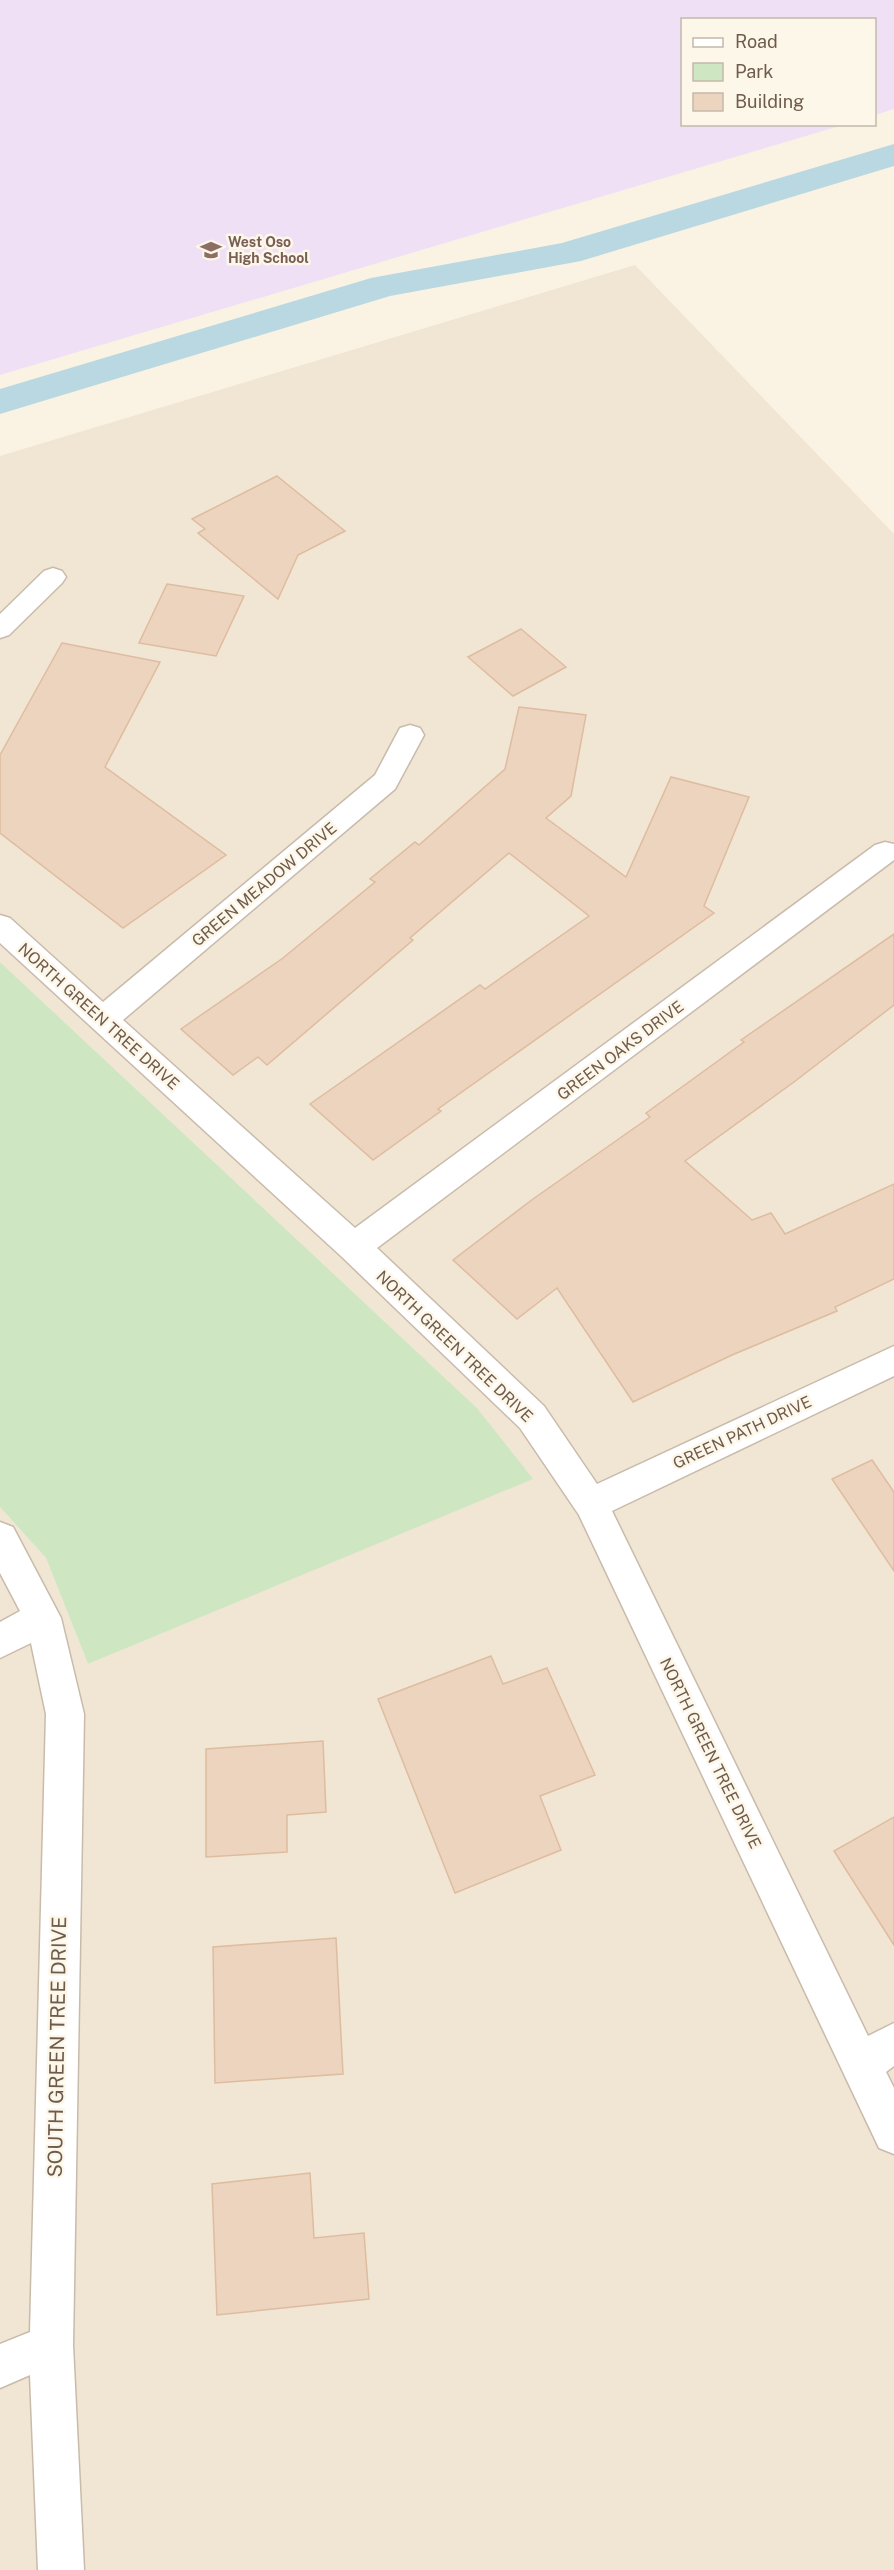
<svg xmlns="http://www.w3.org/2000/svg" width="894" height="2570" font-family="'Public Sans',sans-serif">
<rect width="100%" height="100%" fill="#faf3e3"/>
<!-- residential -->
<path fill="#f1e5d3" d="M635,265L894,534V2570H0V1507L46,1558L88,1664L532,1479L477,1408L0,962V456Z"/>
<!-- education -->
<path fill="#f0e0f6" d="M0,0H894V109L875,115L874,20H682V124L843,125L0,375Z"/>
<!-- green -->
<path fill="#cfe6c3" d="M0,962L477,1408L533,1479L88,1664L46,1558L0,1507Z"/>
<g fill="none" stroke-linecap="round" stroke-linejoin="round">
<!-- canal -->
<path fill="#bad8e1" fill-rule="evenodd" d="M894,144V166L581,261L390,296L0,414V389L371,278L562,243Z"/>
</g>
<!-- building -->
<path fill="#edd4be" stroke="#debca0" stroke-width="1.5" d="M277,476L345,531L298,555L278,599L198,533L205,529L192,519Z
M167,584L244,596L216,656L139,643Z
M521,629L566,667L513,696L468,657Z
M62,643L160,662L105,767L226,855L123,928L0,833V755Z
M519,707L586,715L571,796L546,818L626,877L671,777L749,797L704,906L714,913L438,1109L441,1111L373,1160L310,1104L480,985L485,989L589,916L509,853L410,938L413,940L267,1065L258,1057L233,1075L181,1029L283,958L375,882L370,879L415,842L419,845L505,769Z
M894,934V1005L794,1082L685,1161L752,1220L771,1213L785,1234L894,1184V1279L835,1307L837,1311L732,1355L633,1402L557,1288L517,1319L453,1260L533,1199L650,1117L646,1113L744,1042L741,1040Z
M872,1460L894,1492V1571L832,1479Z
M491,1656L503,1684L547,1668L595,1775L540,1796L561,1850L455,1893L378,1699Z
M323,1741L326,1812L287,1815V1852L206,1857V1749Z
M894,1817V1945L834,1851Z
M336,1938L343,2074L215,2083L213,1947Z
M310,2173L314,2238L364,2233L369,2299L217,2315L212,2184Z"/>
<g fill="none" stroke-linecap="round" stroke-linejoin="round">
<defs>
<path id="street" d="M53,568L62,571L66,577L62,583L9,635L0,638V614L44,571Z
M410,725L420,728L424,735L395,789L123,1020L355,1228L875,845L885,842L894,844V860L377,1248L544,1406L597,1484L894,1346V1376L612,1511L868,2036L894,2023V2066L886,2072L894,2088V2154L879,2148L579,1515L520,1428L342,1257L0,943V915L10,918L103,1002L375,775L400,728Z
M0,1522L13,1527L61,1618L84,1714L73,2345L84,2570H38L30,2375L0,2388V2344L30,2332L46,1714L31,1643L0,1658V1622L20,1611L0,1573Z"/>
</defs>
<!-- street casing -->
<use href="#street" stroke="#c9bbab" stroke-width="3"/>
<!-- street -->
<use href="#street" fill="#fff" fill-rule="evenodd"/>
</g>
<!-- icons -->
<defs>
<symbol id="school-bare" viewBox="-9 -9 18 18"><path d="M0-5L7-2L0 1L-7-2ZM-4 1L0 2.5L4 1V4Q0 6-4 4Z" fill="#8d6e63" stroke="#fdf7e9" stroke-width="2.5" paint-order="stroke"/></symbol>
</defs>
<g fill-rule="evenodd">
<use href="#school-bare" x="196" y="235" width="30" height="30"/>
</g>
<g text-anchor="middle" stroke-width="5" stroke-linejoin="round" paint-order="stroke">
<!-- far-education labels -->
<g font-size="14" font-weight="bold" fill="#785e54" stroke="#fdf7e9" text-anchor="start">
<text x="228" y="247">West Oso<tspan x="228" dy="16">High School</tspan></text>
</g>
<!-- street labels -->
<g font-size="16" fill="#6f5b4c" stroke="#fdf7e9">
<text transform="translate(264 884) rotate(-40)" y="6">GREEN MEADOW DRIVE</text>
<text transform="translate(99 1016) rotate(42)" y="6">NORTH GREEN TREE DRIVE</text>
<text transform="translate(620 1050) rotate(-37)" y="6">GREEN OAKS DRIVE</text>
<text transform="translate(455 1346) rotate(44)" y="6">NORTH GREEN TREE DRIVE</text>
<text transform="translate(742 1432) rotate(-25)" y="6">GREEN PATH DRIVE</text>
<text transform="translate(711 1753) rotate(64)" y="6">NORTH GREEN TREE DRIVE</text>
</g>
<!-- near-street labels -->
<g font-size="20" fill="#6f5b4c" stroke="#fdf7e9">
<text transform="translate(57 2047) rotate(-89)" y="7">SOUTH GREEN TREE DRIVE</text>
</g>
</g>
<!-- legend -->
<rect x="681" y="18" width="195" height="108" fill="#fdf7e9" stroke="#c4b9aa" stroke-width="1.5"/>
<rect x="693" y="38" width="30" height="9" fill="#ffffff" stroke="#c4b9aa" stroke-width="1.5"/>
<text x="735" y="48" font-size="18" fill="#6f5b4c">Road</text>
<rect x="693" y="63" width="30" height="18" fill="#cfe6c3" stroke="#c4b9aa" stroke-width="1.5"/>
<text x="735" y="78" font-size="18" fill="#6f5b4c">Park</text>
<rect x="693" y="93" width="30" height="18" fill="#edd4be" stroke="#c4b9aa" stroke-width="1.5"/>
<text x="735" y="108" font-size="18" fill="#6f5b4c">Building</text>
</svg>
